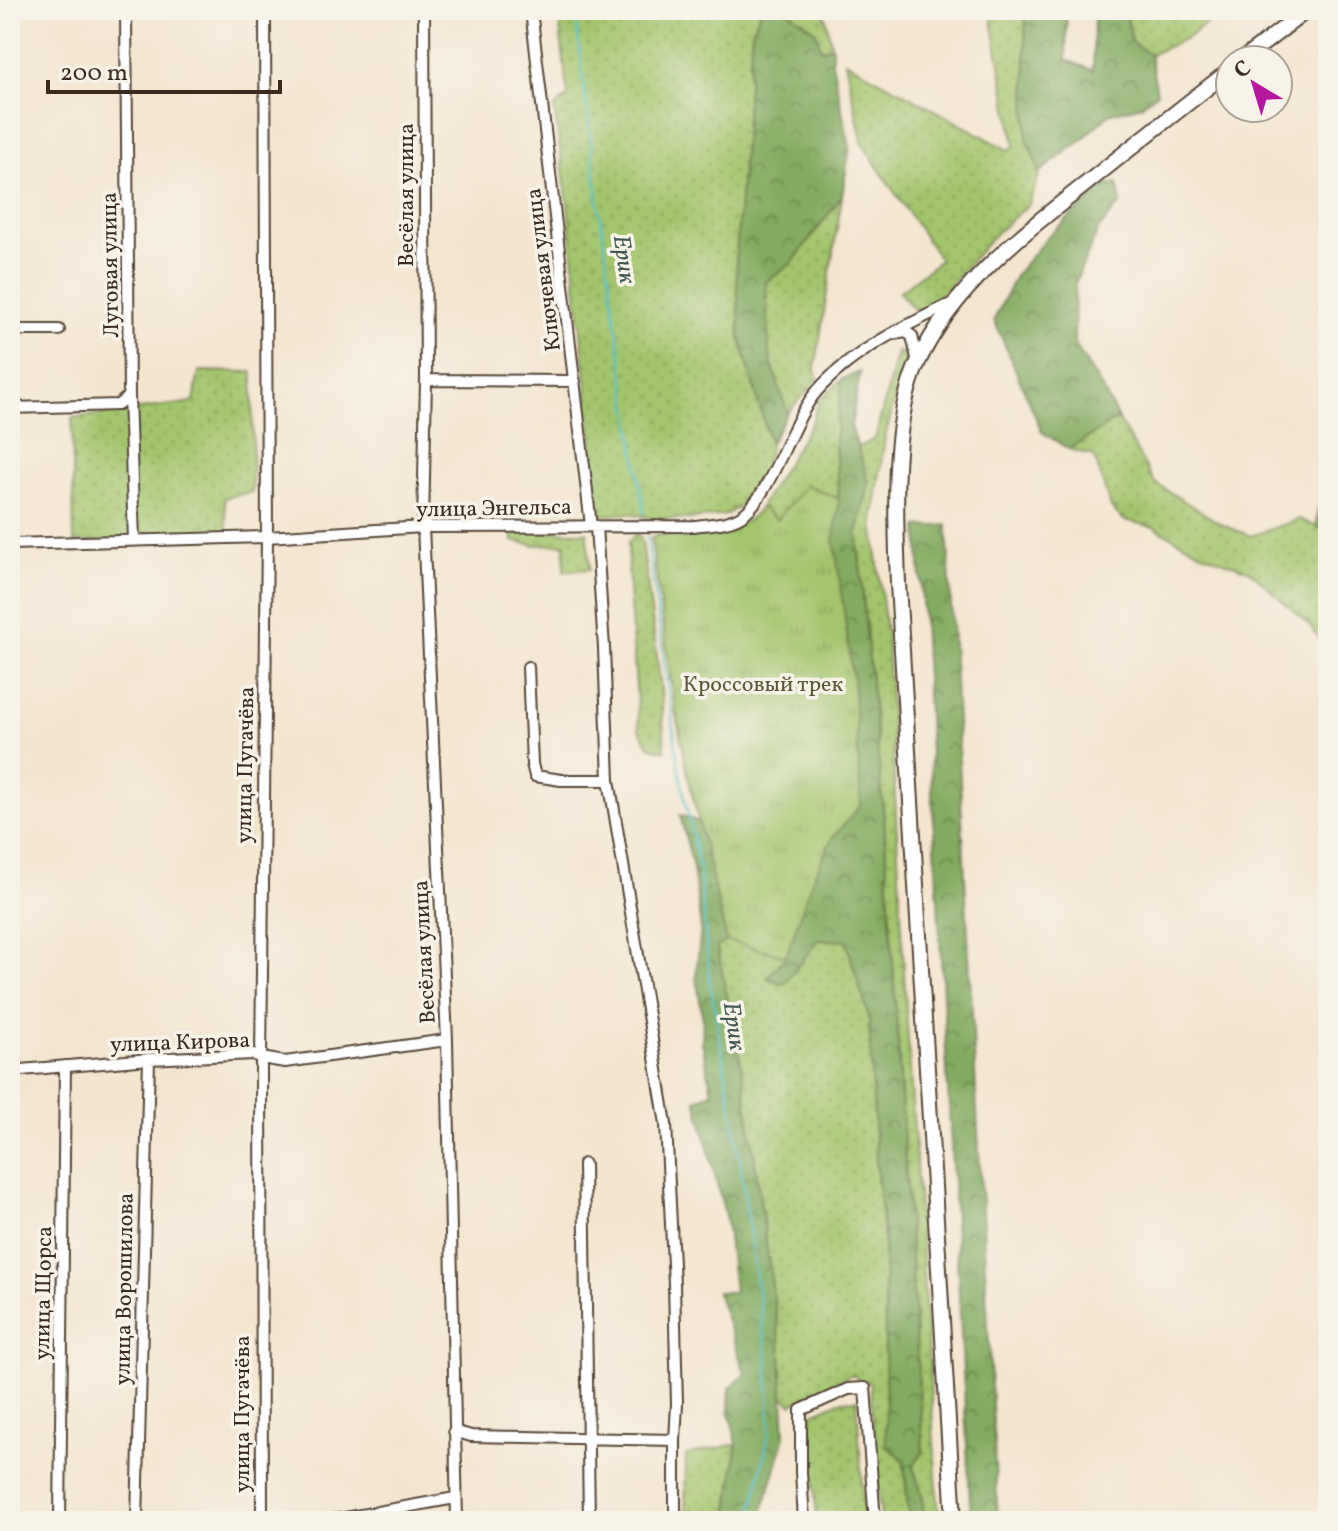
<svg xmlns="http://www.w3.org/2000/svg" width="1338" height="1531" font-family="Vollkorn,serif">
<defs>
<pattern id="grass-dots" width="8" height="8" patternUnits="userSpaceOnUse" patternTransform="scale(2)"><rect width="8" height="8" fill="#a3c56d"/><path d="M2 2h.1M6 6h.1" fill="none" stroke="#8da95e" stroke-width="1.8" stroke-linecap="round"/></pattern>
<pattern id="forest-crowns" width="20" height="18" patternUnits="userSpaceOnUse" patternTransform="scale(2)"><rect width="20" height="18" fill="#82aa60"/><path d="M2 6a3 3 0 1 1 6 0M12 15a3 3 0 1 1 6 0" fill="none" stroke="#6c8b4f"/></pattern>
<pattern id="park-tufts" width="24" height="20" patternUnits="userSpaceOnUse" patternTransform="scale(2)"><rect width="24" height="20" fill="#a3c56d"/><path d="M3 7l-1-3M5 7V3M7 7l1-3M15 17l-1-3M17 17v-4M19 17l1-3" fill="none" stroke="#8da95e"/></pattern>
</defs>
<rect width="100%" height="100%" fill="#f7f3e8"/>
<filter id="ink" filterUnits="userSpaceOnUse"><feTurbulence type="fractalNoise" baseFrequency=".0125" numOctaves="2"/><feDisplacementMap in="SourceGraphic" scale="16" xChannelSelector="R" yChannelSelector="G"/><feConvolveMatrix kernelMatrix="1 2 1 2 8 2 1 2 1" color-interpolation-filters="sRGB"/></filter>
<filter id="wash" filterUnits="userSpaceOnUse"><feTurbulence type="fractalNoise" baseFrequency=".006" numOctaves="4" result="noise"/><feDisplacementMap in="SourceGraphic" scale="32" xChannelSelector="R" yChannelSelector="G"/><feGaussianBlur stdDeviation="1.8" result="paint"/><feColorMatrix in="noise" values="0 0 0 0 0 0 0 0 0 0 0 0 0 0 0 0 0 1.4 0 .05"/><feComposite in="paint" operator="in"/></filter>
<g filter="url(#wash)">
<rect width="100%" height="100%" fill="#f4e5cf"/>
<!-- grass -->
<path fill="url(#grass-dots)" stroke="#6f7846" stroke-width="2" d="M558,10H761L752,32L736,256L740,337L770,443L765,468L747,501L726,515L692,519H653L631,513L600,516L568,205L554,108L568,97Z
M786,10H824L832,47L821,49L815,30Z
M990,10H1025L1027,140L1040,172L1029,204L995,234L944,291L917,313L899,292L940,260L863,145L845,61L1008,150L1015,146Z
M1126,10H1224L1189,37L1150,55L1131,41Z
M842,196L815,370L818,379L787,413L769,355L766,282L791,264Z
M897,352L907,354L885,437L873,522L887,640L905,991L939,1521H924L922,1494L913,1467L923,1452L884,819L857,533L869,483L858,447L875,439Z
M199,371L253,372L252,492L224,498L228,538L74,542L72,418L194,402Z
M842,379L835,444L839,499L806,485L697,726V536L724,532L753,519L812,422L819,400Z
M1118,419L1155,483L1223,525L1251,536L1299,519L1328,532V649L1309,625L1249,570L1202,553L1154,527L1124,520L1111,508L1094,456L1069,449Z
M513,531L587,532L590,569L564,571L565,544L534,545L513,541Z
M637,533L642,541L661,688L665,751L650,747L639,729L629,590L628,542Z
M825,853L812,880L784,984L818,940H846L869,1017L876,1161L909,1521H881L870,1383L859,1381L853,1374L792,1404L782,1396L781,1352L742,1068L716,946L727,941L717,894Z
M857,1400L864,1521H817L810,1423L813,1413L840,1401Z
M737,1444L728,1519L685,1521L686,1455Z"/>
<!-- forest -->
<path fill="url(#forest-crowns)" stroke="#5e6a3f" stroke-width="2" d="M761,10H786L815,30L821,49L832,47V63L850,147L842,196L791,264L766,282L769,355L787,413L770,443L740,337L736,256L752,32Z
M1025,10H1067L1066,60L1093,70L1094,10H1126L1131,41L1150,55L1157,93L1142,105L1109,114L1082,140L1040,172L1027,140Z
M1117,183L1121,203L1098,230L1075,283L1074,343L1105,393L1118,419L1069,449L1042,432L994,320L1016,274L1049,235L1106,186Z
M860,372L851,426L869,483L857,533L884,819L923,1452L913,1467L922,1494L924,1521H909L904,1460L886,1445L884,1233L876,1161L869,1018L846,941L818,940L784,984L767,978L786,956L812,880L832,838L861,805L853,679L834,539L839,499L835,444L842,379Z
M1328,503V532L1316,526L1318,508Z
M947,525L998,1521H971L918,527Z
M680,815L699,822L727,941L717,947L742,1068L781,1352L785,1436L760,1521H728L737,1444L729,1410L730,1388L745,1374L717,1292H734L726,1219L696,1100L712,1092L702,1042L703,1020L696,976L701,928L693,868Z"/>
<!-- park -->
<path fill="url(#park-tufts)" stroke="#6f7846" stroke-width="2" d="M806,485L839,499L834,539L853,679L861,805L832,838L812,880L786,956L727,941L689,780L673,698L651,538C663,532 675,535 688,535C715,536 745,529 761,507L776,520Z"/>
<g fill="none" stroke-linecap="round" stroke-linejoin="round">
<!-- stream -->
<path stroke="#53c1ca" stroke-width="2" d="M575,10L599,207L644,513
M647,535L679,769L699,868L710,981L739,1154L767,1357L770,1430L750,1521"/>
</g>
</g>
<g filter="url(#ink)">
<g fill="none" stroke-linecap="round" stroke-linejoin="round">
<defs>
<path id="minor" d="M424,10L426,380L423,527L447,1040L457,1521
M531,10L591,526
M10,330H59
M893,334L906,332L912,336L918,363
M426,380L575,381
M129,396L134,540
M10,408L118,405L129,396L126,10
M596,526L604,648L609,780L666,1124L674,1284L677,1404L675,1440
M10,544L267,537L423,527L694,526C709,524 728,524 741,516C771,497 790,422 817,391C852,351 908,324 955,302
M528,667L532,764L535,776L561,780H609
M10,1071L149,1059L253,1054L261,1058L285,1062L447,1040
M584,1164L589,1521
M454,1431L471,1436L675,1440V1521
M60,1521L65,1066
M137,1521L149,1059
M262,1521L261,1058L267,537L265,10
M328,1521L455,1498
M804,1521L801,1472V1410L848,1389L865,1388L875,1521"/>
<path id="highway" d="M1242,60L1307,10
M954,1521L898,584C896,518 890,424 918,362C955,284 1026,231 1092,179C1138,142 1184,106 1230,70"/>
</defs>
<!-- minor casing -->
<use href="#minor" stroke="#574639" stroke-width="14"/>
<!-- highway casing -->
<use href="#highway" stroke="#574639" stroke-width="18"/>
<!-- minor -->
<use href="#minor" stroke="#fff" stroke-width="10"/>
<!-- highway -->
<use href="#highway" stroke="#fff" stroke-width="14"/>
</g>
</g>
<g text-anchor="middle" stroke-width="7" stroke-linejoin="round" paint-order="stroke">
<!-- street labels -->
<g font-size="22" fill="#3b2a1e" stroke="#f7f3e8">
<text transform="translate(405 195) rotate(-90)" y="8">Весёлая улица</text>
<text transform="translate(109 265) rotate(-91)" y="8">Луговая улица</text>
<text transform="translate(542 270) rotate(-97)" y="8">Ключевая улица</text>
<text transform="translate(494 507) rotate(-1)" y="8">улица Энгельса</text>
<text transform="translate(244 765) rotate(-89)" y="8">улица Пугачёва</text>
<text transform="translate(423 952) rotate(-93)" y="8">Весёлая улица</text>
<text transform="translate(180 1041) rotate(-2)" y="8">улица Кирова</text>
<text transform="translate(123 1289) rotate(-89)" y="8">улица Ворошилова</text>
<text transform="translate(42 1293) rotate(-89)" y="8">улица Щорса</text>
<text transform="translate(241 1414) rotate(-90)" y="8">улица Пугачёва</text>
</g>
<!-- park labels -->
<g font-size="22" fill="#5a5836" stroke="#f7f3e8">
<text x="763" y="691">Кроссовый трек</text>
</g>
<!-- water labels -->
<g font-size="24" font-style="italic" fill="#425752" stroke="#f7f3e8">
<text transform="translate(625 259) rotate(82)" y="8">Ерик</text>
<text transform="translate(735 1026) rotate(82)" y="8">Ерик</text>
</g>
</g>
<!-- margin -->
<rect width="1338" height="1531" fill="none" stroke="#f7f3e8" stroke-width="40"/>
<!-- north arrow -->
<g transform="translate(1254 84) rotate(322)"><circle r="38" fill="#f7f3e8" stroke="#aca397" stroke-width="2"/>
<path d="M0-6L14 30L0 20L-14 30Z" fill="#b5179e"/>
<text y="-12" font-size="22" font-weight="bold" text-anchor="middle" fill="#3b2a1e">С</text>
</g>
<!-- scale -->
<path d="M48 80v12h232v-12" fill="none" stroke="#3b2a1e" stroke-width="4"/>
<text x="60" y="80" font-size="24" fill="#3b2a1e" stroke="#f7f3e8" stroke-width="6" paint-order="stroke">200 m</text>
</svg>
